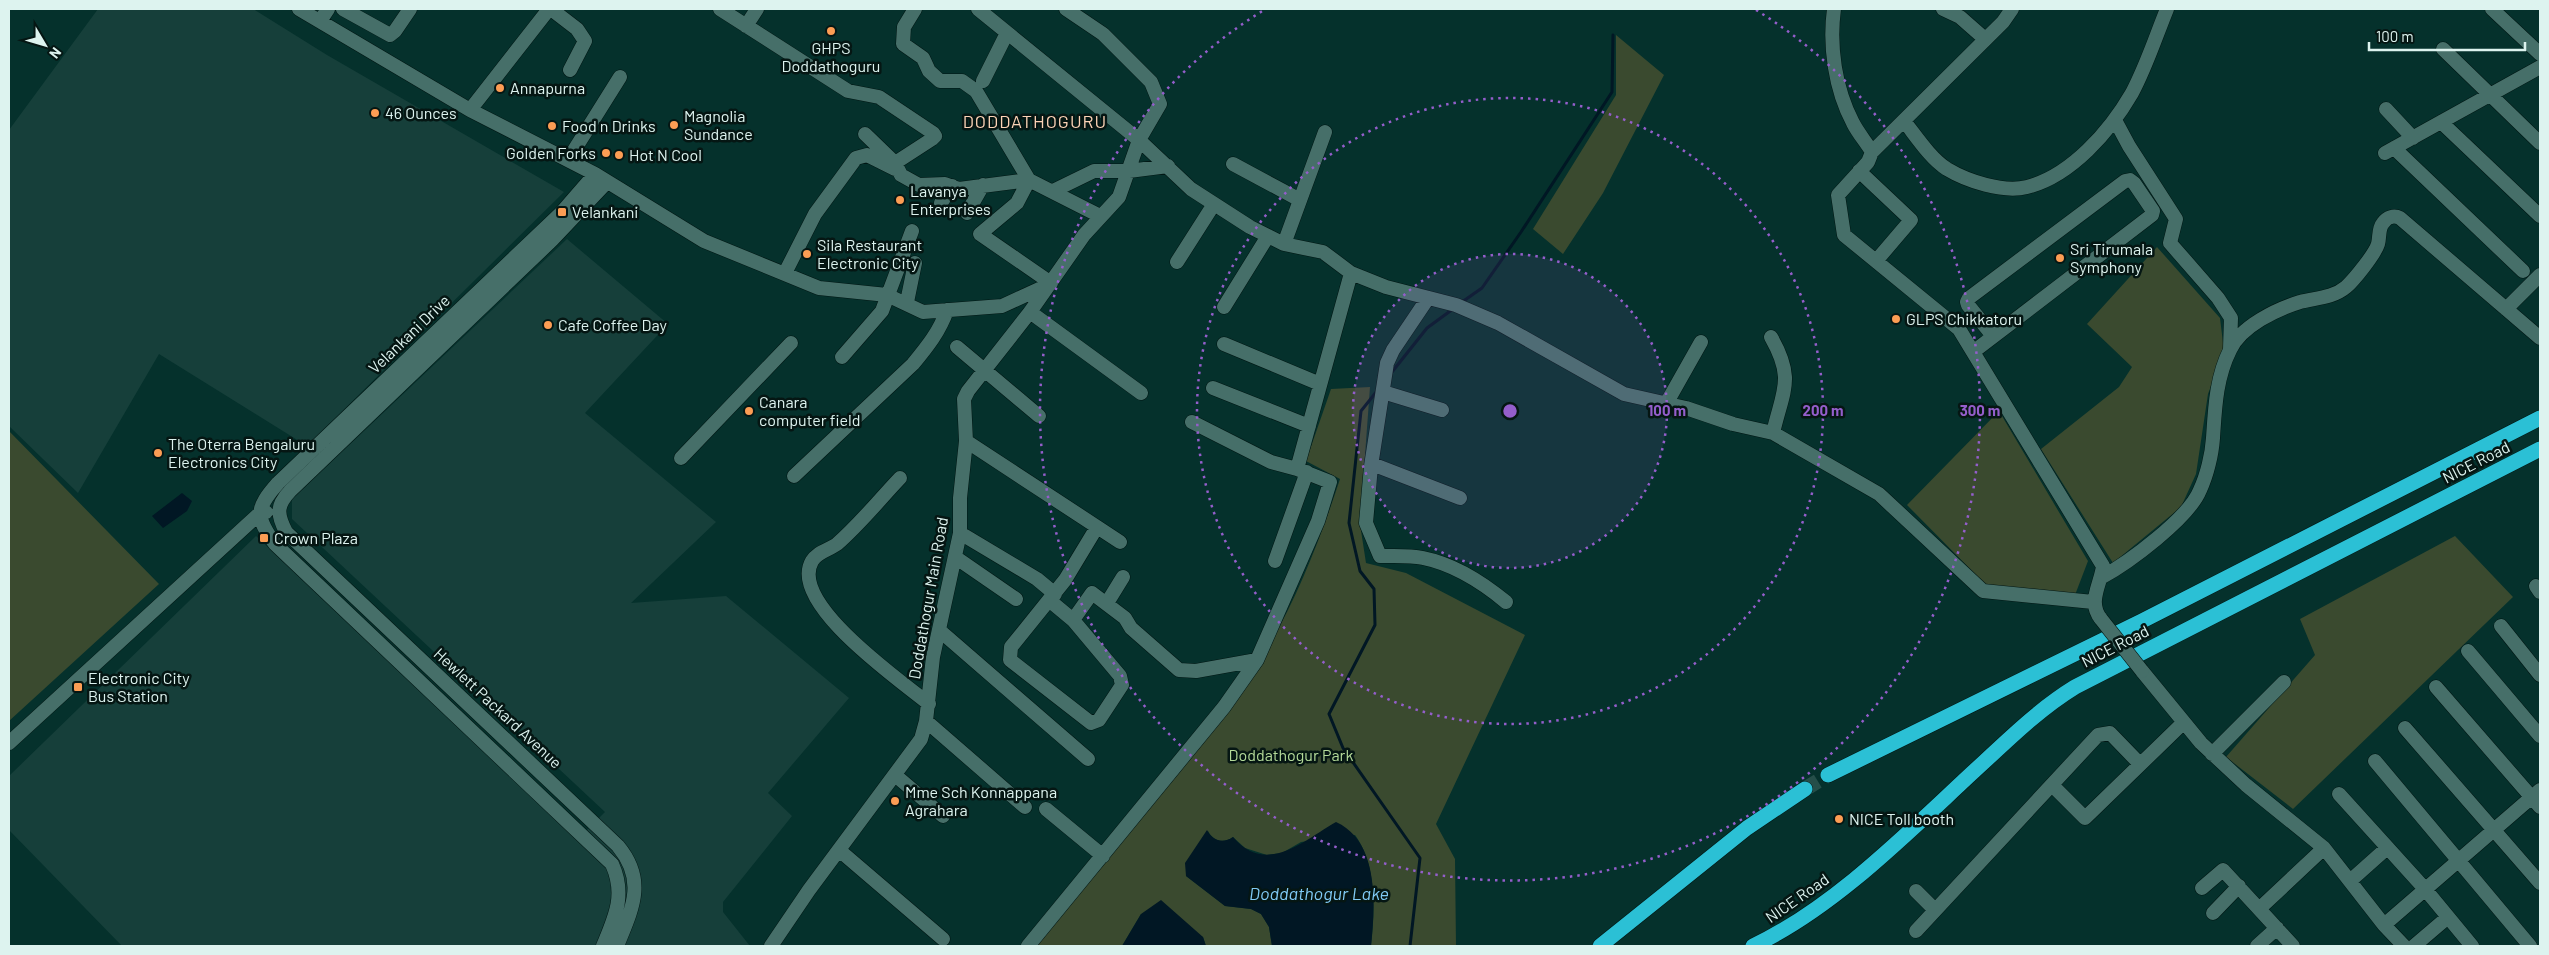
<svg xmlns="http://www.w3.org/2000/svg" width="2549" height="955" font-family="Barlow,sans-serif">
<rect width="100%" height="100%" fill="#05312c"/>
<!-- built -->
<path fill="#163f3a" d="M98,9H253L327,55L564,192L307,446L159,354L78,493L9,426V130Z
M567,239L668,324L585,413L716,522L631,603L726,596L849,698L768,793L792,816L723,902V912L750,946H122L9,830V776L256,536L579,838L605,812L292,519V499Z"/>
<!-- green -->
<path fill="#3a4a2f" d="M1616,35L1664,75L1603,193L1563,254L1533,229L1616,95Z
M2157,247L2220,318L2224,351L2208,394L2196,474L2181,507L2113,563L2041,449L2119,387L2132,367L2087,324Z
M1370,387L1360,524L1366,563L1406,573L1525,635L1436,824L1455,859L1456,946H1371C1375,911 1377,865 1355,835L1301,842L1282,853L1267,855L1245,848L1233,837C1223,844 1213,841 1208,831L1186,876L1225,906L1251,909L1261,914L1269,927L1272,946H1206L1203,937L1141,914L1122,946H1034L1254,671C1292,611 1318,546 1340,479L1306,461L1331,389Z
M1999,411L2088,561L2075,595L1986,585L1907,505Z
M9,431L159,584L9,721Z
M2455,536L2513,597L2293,809L2226,757L2315,655L2300,619Z"/>
<!-- water -->
<path fill="#011724" d="M182,493L192,501L187,511L163,528L152,516Z
M1336,822C1380,842 1375,906 1371,946H1272L1269,927L1261,914L1251,909L1225,906L1186,876L1185,863L1207,830C1213,841 1223,844 1233,837C1266,876 1303,841 1336,822Z
M1161,900L1203,937L1206,946H1122L1141,914Z"/>
<g fill="none" stroke-linecap="round" stroke-linejoin="round">
<!-- stream -->
<path stroke="#011724" stroke-width="3" d="M1462,302L1482,288L1521,232L1612,92L1613,35
M1392,372L1427,328L1453,309
M1377,391L1361,411L1349,523L1360,571L1374,589L1375,625L1329,714L1343,748L1420,858L1410,946"/>
<!-- highway-tunnel -->
<path stroke="#254e49" stroke-width="15" stroke-dasharray="15 8" stroke-linecap="butt" d="M1805,789L1828,775"/>
<defs>
<path id="minor" d="M299,9L470,110L595,174L704,241L819,288L887,295L923,312L1002,306L1050,284
M343,9L390,35L395,31L410,9
M551,9L577,29L585,41L570,70
M720,9L848,91L879,97L933,133L935,136L932,139L895,163
M915,9L904,27L903,44L923,58L929,71L940,81H962L976,91L1029,180L1017,203L980,234L1051,283
M978,9L1139,140L1191,189L1250,227L1284,244L1323,252L1351,273L1386,287L1456,305L1498,323L1624,394L1686,408L1733,424L1773,433L1879,494L1983,591L2093,602
M1834,9C1829,46 1835,89 1853,123C1858,133 1866,142 1872,152
M1943,9L1960,17L1985,39
M2012,9L2003,22L1872,152L1868,162L1838,195L1844,235L1959,329L2103,566C2101,584 2087,602 2101,619
M2492,9L2540,54
M320,21L328,9
M746,26L757,9
M2443,49L2540,143
M983,81L1007,33
M2386,109L2413,138
M470,110L549,9
M2115,120L2129,146L2176,219L2170,243L2218,298L2231,318L2230,349
M1904,121C1916,136 1930,158 1947,169C1967,181 2003,193 2027,187C2071,176 2110,131 2132,93C2146,67 2156,36 2167,9
M2441,122L2540,216
M865,134L895,163L901,175L919,185L945,184L959,189L1029,180L1100,216
M2394,148L2523,271
M2385,153L2540,67
M568,160L620,77
M1233,164L1300,200
M1859,171L1911,220L1876,261
M595,174L562,212L278,483C255,509 255,516 275,544L612,864C626,895 615,917 603,946
M607,182L552,240L290,491C276,506 277,514 286,532L618,846C647,881 632,909 617,946
M1053,191L1094,171H1129L1168,166
M941,203L952,186
M967,213L983,185
M1284,244L1325,132
M1177,262L1214,204
M785,273L815,214L856,158L867,155L895,169
M1428,298L1393,350L1387,363L1371,466L1366,523L1380,556C1394,556 1409,555 1423,558C1453,564 1483,583 1506,602
M907,302L915,263
M1224,307L1268,236
M2506,309L2540,275
M1030,312L1141,393
M1771,337C1795,379 1783,390 1773,433
M1224,344L1320,384
M957,347L1039,416
M1973,352L2152,215L2153,211L2134,183L2130,180L2125,181L1969,298L1967,302L1968,305L1993,336
M842,357L882,311L912,231
M1213,388L1309,426
M1383,392L1442,410
M1666,404L1701,342
M966,441L1120,542
M681,458L791,343
M1372,464L1460,498
M1297,469L1351,273
M794,476L913,364C927,347 940,331 947,310
M900,478C880,499 860,524 837,544C829,550 817,552 812,561C788,603 900,680 929,704
M960,533L1037,579L1055,594
M955,557L1016,599
M1275,561L1307,472
M2102,577C2128,563 2189,518 2200,490C2207,475 2212,454 2213,438C2215,408 2216,378 2230,350C2241,326 2277,309 2300,302C2316,298 2333,298 2346,287C2354,280 2375,254 2378,244C2380,237 2378,229 2383,223C2387,217 2394,215 2400,218L2540,338
M2536,586L2540,592
M1049,600L1073,620L1120,676L1122,685L1099,720L1091,723L1010,660L1011,647L1065,580L1097,527
M1107,603L1123,577
M1073,620L1092,593L1125,618L1131,628L1179,670L1196,671L1257,660
M2501,626L2540,675
M939,630L1088,759
M2468,651L2540,736
M2142,671L2201,743L2246,785L2324,848L2384,925L2404,946
M2436,687L2540,807
M926,721L1025,807
M2405,728L2540,883
M9,743L259,514L266,512
M2212,754L2284,682
M2375,761L2530,946
M895,775L943,816
M2052,785L2085,818L2183,723
M2339,794L2425,889L2472,946
M1046,809L1103,856
M839,850L943,939
M2350,881L2387,848
M2202,888L2223,870L2259,909
M1916,891L1935,910
M2213,913L2239,886
M2384,925L2540,790
M1916,931L2098,735L2110,733L2140,764
M771,946L809,890L921,739L926,721L933,657L960,533V498L966,441L964,399L968,391L1030,312L1084,235L1119,197L1139,140L1160,104L1151,82L1103,34L1066,9
M1028,946L1224,707L1257,660L1318,521L1330,482L1297,469L1271,462L1192,422
M2257,946L2277,928
M2293,946L2259,909L2324,848
M2414,946L2448,917"/>
<path id="highway" d="M1828,775L2142,621L2540,418
M1600,946L1747,828L1805,789
M1753,946C1838,906 1915,825 1984,762C2013,735 2041,708 2075,687L2540,449"/>
</defs>
<!-- minor casing -->
<use href="#minor" stroke="#001714" stroke-width="15"/>
<!-- highway casing -->
<use href="#highway" stroke="#001714" stroke-width="16"/>
<!-- minor -->
<use href="#minor" stroke="#466f69" stroke-width="14"/>
<!-- highway -->
<use href="#highway" stroke="#2bc0d5" stroke-width="15"/>
<defs>
<path id="minor-bridge" d="M2101,619L2142,671"/>
</defs>
<!-- minor-bridge casing -->
<use href="#minor-bridge" stroke="#001714" stroke-width="15" stroke-linecap="butt"/>
<!-- minor-bridge -->
<use href="#minor-bridge" stroke="#466f69" stroke-width="14"/>
</g>
<!-- distance rings -->
<circle cx="1510" cy="411" r="157" fill="#945ecb" fill-opacity=".12"/>
<g fill="none" stroke="#945ecb" stroke-width="2.5" stroke-dasharray="2.5 5">
<circle cx="1510" cy="411" r="157"/>
<circle cx="1510" cy="411" r="313"/>
<path d="M1756 10A470 470 0 1 1 1264 10"/>
</g>
<!-- markers -->
<g fill="#fc9d54" stroke="#051613" stroke-width="2">
<circle cx="831" cy="31" r="5"/>
<circle cx="500" cy="88" r="5"/>
<circle cx="375" cy="113" r="5"/>
<circle cx="674" cy="125" r="5"/>
<circle cx="552" cy="126" r="5"/>
<circle cx="606" cy="153" r="5"/>
<circle cx="619" cy="155" r="5"/>
<circle cx="900" cy="200" r="5"/>
<rect x="557" y="207" width="10" height="10" rx="2.5"/>
<circle cx="807" cy="254" r="5"/>
<circle cx="2060" cy="258" r="5"/>
<circle cx="1896" cy="319" r="5"/>
<circle cx="548" cy="325" r="5"/>
<circle cx="749" cy="411" r="5"/>
<circle cx="158" cy="453" r="5"/>
<rect x="259" y="533" width="10" height="10" rx="2.5"/>
<rect x="73" y="682" width="10" height="10" rx="2.5"/>
<circle cx="895" cy="801" r="5"/>
<circle cx="1839" cy="819" r="5"/>
</g>
<g text-anchor="middle" stroke-width="5" stroke-linejoin="round" paint-order="stroke">
<!-- poi labels -->
<g font-size="16" fill="#ddf3ef" stroke="#051613" text-anchor="start">
<text x="831" y="54" text-anchor="middle">GHPS<tspan x="831" dy="18">Doddathoguru</tspan></text>
<text x="510" y="94">Annapurna</text>
<text x="385" y="119">46 Ounces</text>
<text x="684" y="122">Magnolia<tspan x="684" dy="18">Sundance</tspan></text>
<text x="562" y="132">Food n Drinks</text>
<text x="596" y="159" text-anchor="end">Golden Forks</text>
<text x="629" y="161">Hot N Cool</text>
<text x="910" y="197">Lavanya<tspan x="910" dy="18">Enterprises</tspan></text>
<text x="572" y="218">Velankani</text>
<text x="817" y="251">Sila Restaurant<tspan x="817" dy="18">Electronic City</tspan></text>
<text x="2070" y="255">Sri Tirumala<tspan x="2070" dy="18">Symphony</tspan></text>
<text x="1906" y="325">GLPS Chikkatoru</text>
<text x="558" y="331">Cafe Coffee Day</text>
<text x="759" y="408">Canara<tspan x="759" dy="18">computer field</tspan></text>
<text x="168" y="450">The Oterra Bengaluru<tspan x="168" dy="18">Electronics City</tspan></text>
<text x="274" y="544">Crown Plaza</text>
<text x="88" y="684">Electronic City<tspan x="88" dy="18">Bus Station</tspan></text>
<text x="905" y="798">Mme Sch Konnappana<tspan x="905" dy="18">Agrahara</tspan></text>
<text x="1849" y="825">NICE Toll booth</text>
</g>
<!-- street labels -->
<g font-size="16" fill="#ddf3ef" stroke="#051613">
<text transform="translate(409 334) rotate(-44)" y="6">Velankani Drive</text>
<text transform="translate(2476 462) rotate(-27)" y="6">NICE Road</text>
<text transform="translate(928 598) rotate(-80)" y="6">Doddathogur Main Road</text>
<text transform="translate(2115 646) rotate(-27)" y="6">NICE Road</text>
<text transform="translate(498 708) rotate(43)" y="6">Hewlett Packard Avenue</text>
<text transform="translate(1797 898) rotate(-35)" y="6">NICE Road</text>
</g>
<!-- park labels -->
<g font-size="16" fill="#b4da99" stroke="#051613">
<text x="1291" y="761">Doddathogur Park</text>
</g>
<!-- neighbourhood labels -->
<g font-size="18" letter-spacing="1" fill="#fdd4b7" stroke="#051613">
<text x="1035" y="128">DODDATHOGURU</text>
</g>
<!-- water labels -->
<g font-size="18" font-style="italic" fill="#80caf5" stroke="#051613">
<text x="1319" y="900">Doddathogur Lake</text>
</g>
</g>
<circle cx="1510" cy="411" r="8" fill="#945ecb" stroke="#051613" stroke-width="2.5"/>
<g font-size="15" text-anchor="middle" font-weight="bold" fill="#945ecb" stroke="#051613" stroke-width="5" stroke-linejoin="round" paint-order="stroke">
<text x="1667" y="416">100 m</text>
<text x="1823" y="416">200 m</text>
<text x="1980" y="416">300 m</text>
</g>
<!-- border -->
<rect width="2549" height="955" fill="none" stroke="#ddf3ef" stroke-width="20"/>
<!-- north arrow -->
<g transform="translate(45 45) rotate(128)" stroke="#051613" stroke-width="4" paint-order="stroke">
<path d="M0-4L9 19L0 12L-9 19Z" fill="#ddf3ef"/>
<text y="-8" font-size="14" font-weight="bold" text-anchor="middle" fill="#ddf3ef">N</text>
</g>
<!-- scale -->
<path d="M2369 42v8h156v-8" fill="none" stroke="#ddf3ef" stroke-width="2.5"/>
<text x="2376" y="42" font-size="15" fill="#ddf3ef" stroke="#051613" stroke-width="4" paint-order="stroke">100 m</text>
</svg>
